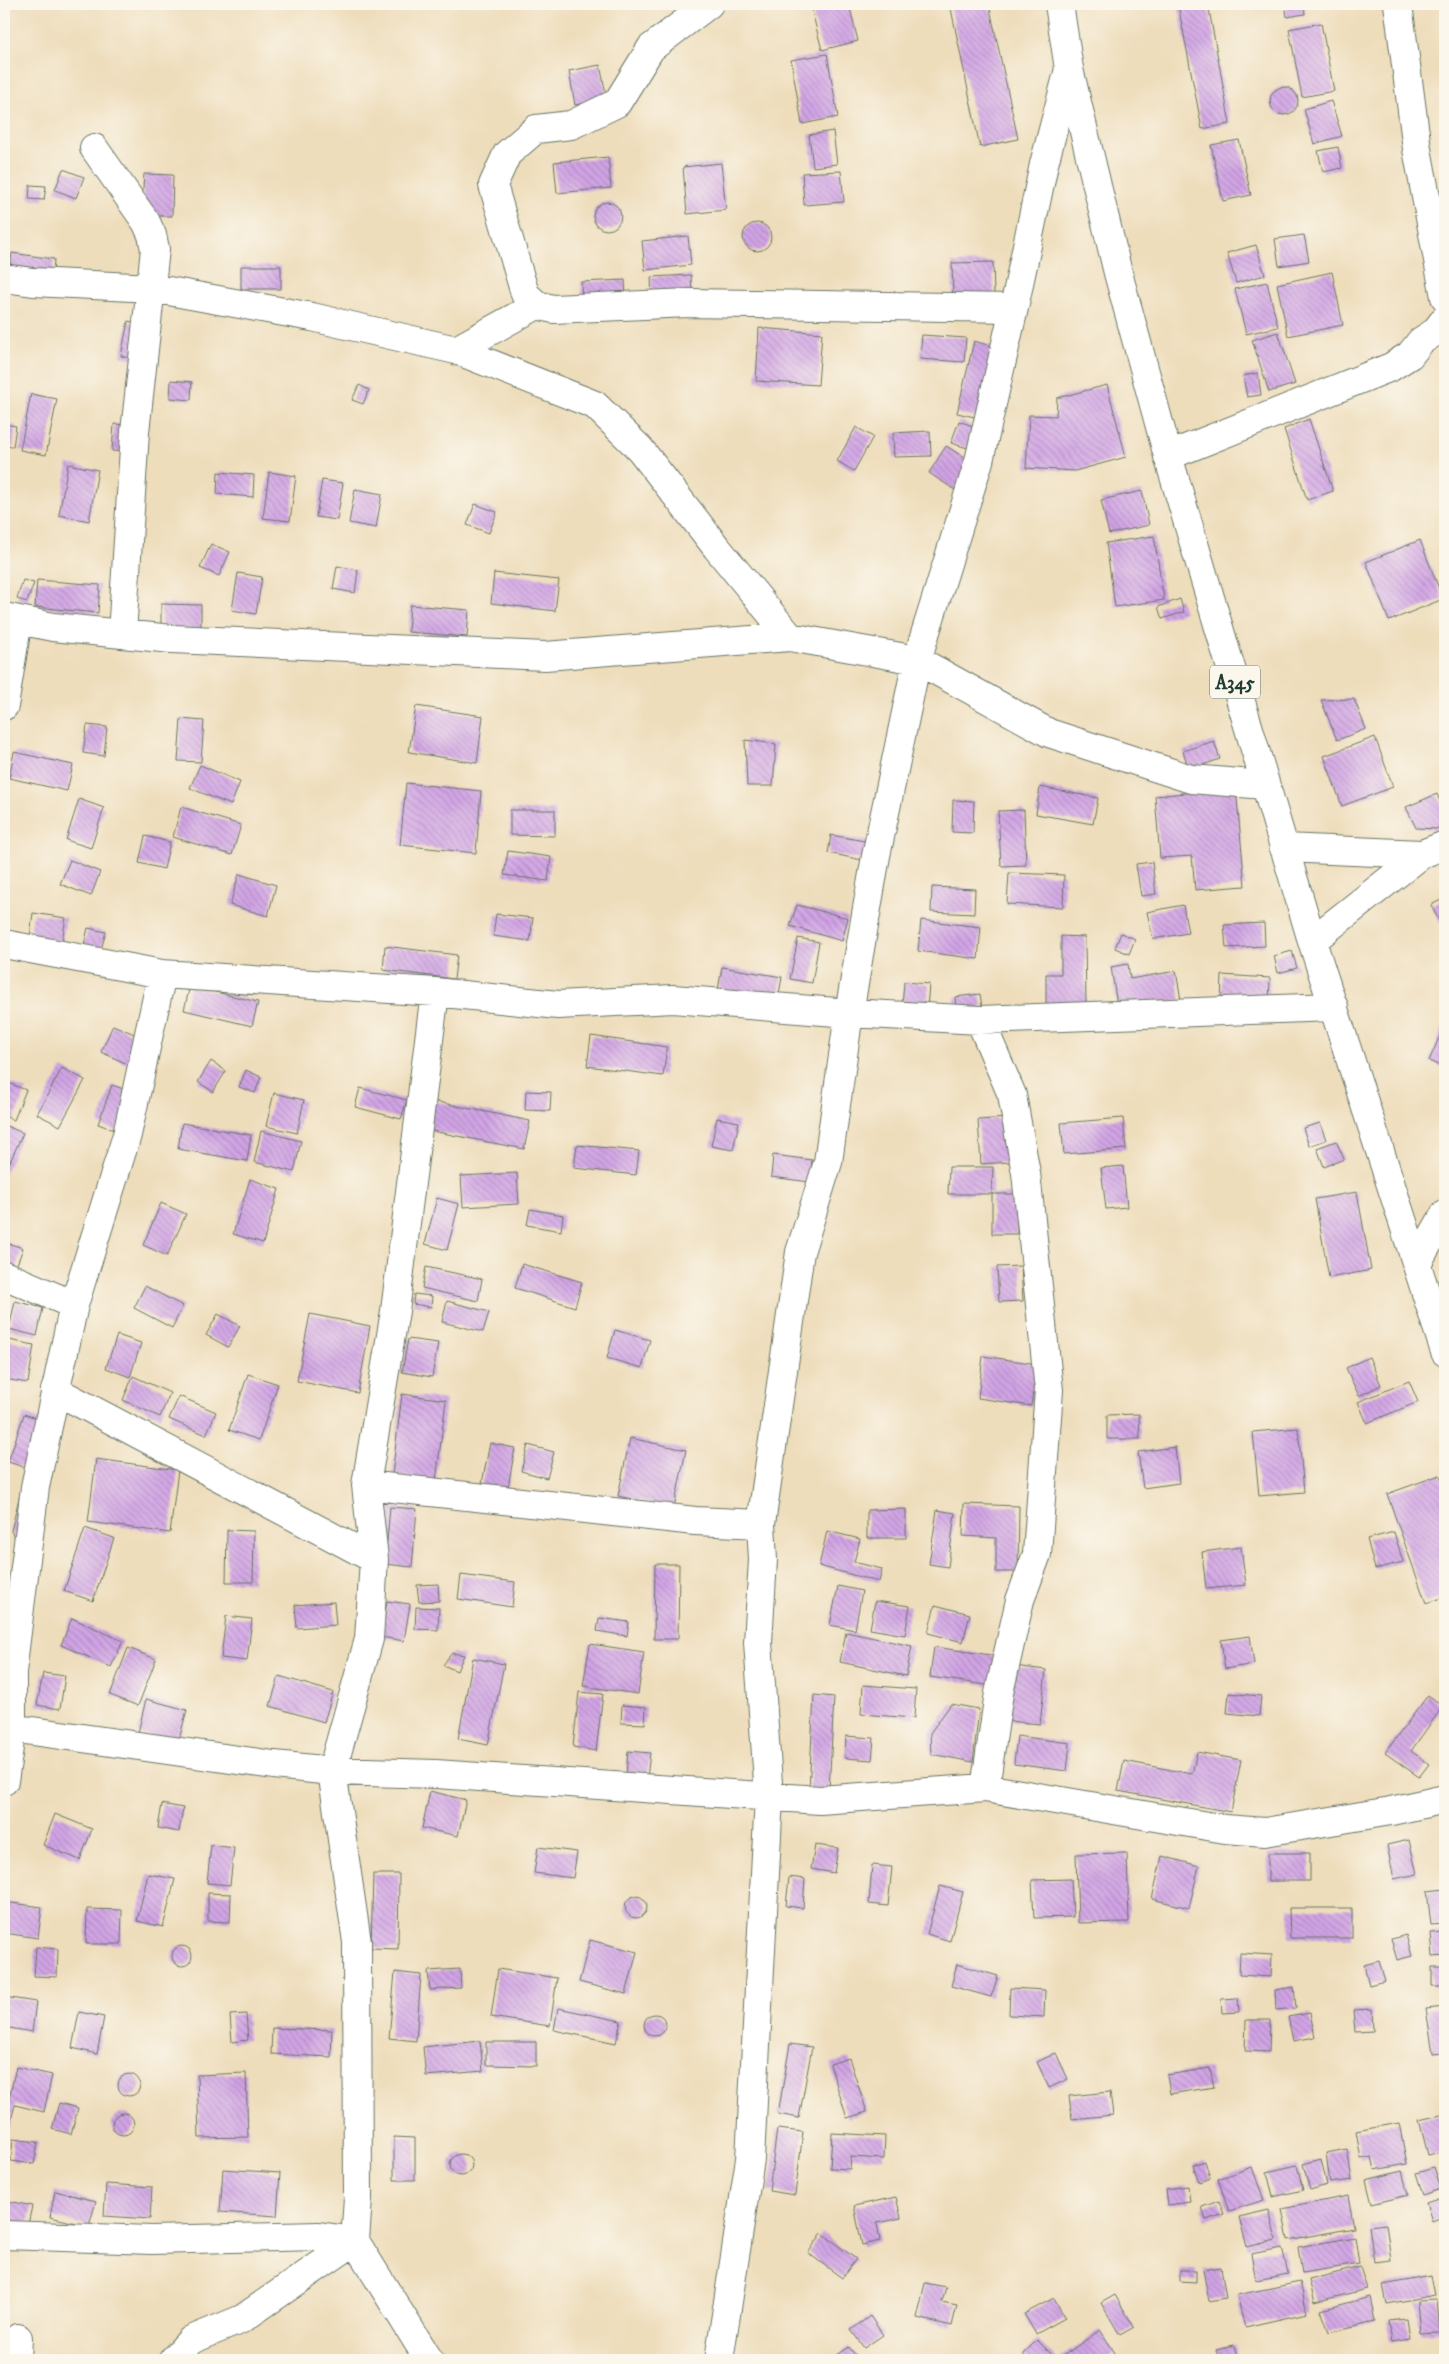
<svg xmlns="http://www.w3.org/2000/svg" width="1449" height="2364" font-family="'IM FELL DW Pica',serif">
<defs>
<pattern id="building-back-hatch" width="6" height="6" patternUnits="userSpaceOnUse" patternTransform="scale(1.25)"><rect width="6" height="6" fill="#d2a4e6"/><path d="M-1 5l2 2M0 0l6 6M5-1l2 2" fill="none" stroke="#aa87bb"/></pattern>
</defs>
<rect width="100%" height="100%" fill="#fbf7ec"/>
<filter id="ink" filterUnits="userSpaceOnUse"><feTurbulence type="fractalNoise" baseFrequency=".02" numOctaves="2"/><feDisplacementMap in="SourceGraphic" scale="10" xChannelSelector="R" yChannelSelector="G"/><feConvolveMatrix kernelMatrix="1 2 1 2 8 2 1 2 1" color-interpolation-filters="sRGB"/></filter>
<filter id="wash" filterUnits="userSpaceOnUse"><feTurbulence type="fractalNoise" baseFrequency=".0096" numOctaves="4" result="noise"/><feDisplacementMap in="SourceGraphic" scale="20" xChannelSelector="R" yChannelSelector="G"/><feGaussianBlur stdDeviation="1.12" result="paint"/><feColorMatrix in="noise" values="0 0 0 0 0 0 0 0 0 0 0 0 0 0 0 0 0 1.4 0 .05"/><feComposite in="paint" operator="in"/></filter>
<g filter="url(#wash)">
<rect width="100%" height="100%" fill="#edb"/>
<g id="blocks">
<!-- building -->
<path fill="url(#building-back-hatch)" d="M810,4H849L858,41L822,50Z
M950,4H989L1018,139L980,147Z
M1178,4H1208L1230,124L1202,129Z
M1285,4H1304L1305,14L1287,17Z
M1321,23L1334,91L1302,97L1289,29Z
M827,54L838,117L802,124L791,60Z
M600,65L607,99L575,105L569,71Z
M1270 101a14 14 0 1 1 28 0a14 14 0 1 1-28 0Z
M1331,101L1342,136L1314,144L1304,109Z
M833,131L837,164L813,167L809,135Z
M1239,140L1251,195L1223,201L1211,145Z
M1338,147L1342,168L1323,172L1318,151Z
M608,157L611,188L557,193L554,162Z
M721,163L726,210L687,214L683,167Z
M63,169L84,177L76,198L55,190Z
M841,171L844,202L804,205L802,173Z
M144,174L173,175L172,216H141Z
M30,185L46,186L44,200L29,199Z
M593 216a14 14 0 1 1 28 0a14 14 0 1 1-28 0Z
M743 237a14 14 0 1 1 28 0a14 14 0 1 1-28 0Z
M1304,235L1309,261L1279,266L1275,239Z
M688,236L691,265L645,270L642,241Z
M1256,245L1265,275L1236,283L1227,253Z
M12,253L54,259L53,275L10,268Z
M993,262L994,295L953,296L952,263Z
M241,266H281V289H241Z
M1332,272L1343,325L1288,336L1277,284Z
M691,275L692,297L652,299L651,277Z
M625,280L626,298L582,300L581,282Z
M1267,282L1278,327L1246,334L1235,289Z
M128,321L141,324L134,359L121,356Z
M759,328L822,333L818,385L756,381Z
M1278,332L1295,384L1269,392L1252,340Z
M922,335L966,338L964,362L920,359Z
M974,341L995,347L979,418L957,413Z
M1258,373L1261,395L1247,397L1243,376Z
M171,380L192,382L191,400L170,398Z
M359,385L369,390L363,404L352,400Z
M1107,385L1126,457L1075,471L1026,468L1029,415L1056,416L1057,398Z
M31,394L57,399L46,455L20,450Z
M1309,419L1333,491L1307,500L1284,429Z
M959,421L978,428L971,449L951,443Z
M4,424L16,426L13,447L4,446Z
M114,424L127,425L126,452L112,451Z
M856,427L873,437L854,471L837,461Z
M930,431L931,456L894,457L893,433Z
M946,446L973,463L955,490L929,473Z
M68,464L98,470L89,521L59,515Z
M218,472L254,475L253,497L217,494Z
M269,472L296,476L290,521L263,518Z
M322,480L343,483L337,520L316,517Z
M355,489L382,494L376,528L349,523Z
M1142,491L1149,525L1109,534L1101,500Z
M475,504L497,512L489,533L467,525Z
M1154,536L1164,600L1115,607L1106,543Z
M1420,540L1443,599L1389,621L1366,562Z
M211,544L230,552L219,576L200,568Z
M337,566L358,570L355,593L333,589Z
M238,573L262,577L256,614L232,610Z
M494,573L559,580L555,611L491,603Z
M23,580L34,583L27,602L17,599Z
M37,580L100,585L98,613L35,607Z
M1180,599L1184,612L1162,619L1158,607Z
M161,604L201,605V630L161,628Z
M410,605L469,610L467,637L408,632Z
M1354,699L1366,729L1337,740L1321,700Z
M416,706L483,716L477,763L409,752Z
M181,719L204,721L201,762L178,761Z
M87,725L107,727L104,756L83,753Z
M1375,737L1393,787L1342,806L1324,756Z
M745,740L776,744L773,786H747Z
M1214,741L1220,759L1189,770L1183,751Z
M14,752L73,765L67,791L9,778Z
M200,765L240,782L231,805L190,788Z
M406,783L481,791L476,853L400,845Z
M1040,787L1098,798L1093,824L1036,814Z
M1236,788L1245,886L1195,890L1192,856L1160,858L1155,796Z
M1437,794L1445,813V824L1436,829L1416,828L1406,807Z
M79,799L104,808L91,848L66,840Z
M953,800L974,801L973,833L952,832Z
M181,807L241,825L232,855L173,837Z
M510,810H555V836L510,835Z
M1024,810L1026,865L1001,866L998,811Z
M831,835L870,842L867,861L828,853Z
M145,836L170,842L164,869L139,863Z
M508,851L551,857L548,881L504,875Z
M70,860L100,872L91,896L60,884Z
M1152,862L1156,894L1141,896L1136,864Z
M1009,873L1064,875L1063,907L1007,904Z
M239,874L276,885L268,916L230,905Z
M932,887L975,889L974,914L931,912Z
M1445,898V920L1440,923L1431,905Z
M797,905L848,918L842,941L790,926Z
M1183,905L1188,933L1153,939L1147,912Z
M33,913L66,918L62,941L30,936Z
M496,914L533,918L530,941L493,936Z
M921,920L981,927L978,959L918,951Z
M1264,923L1265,946L1226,948L1224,925Z
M88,928L106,932L100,953L83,949Z
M1121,933L1135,939L1129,954L1115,948Z
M1061,936L1085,937L1086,1006H1046V974H1061Z
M798,938L819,942L812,983L790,979Z
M385,946L457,955L454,979L383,970Z
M1292,951L1297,968L1278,973L1274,956Z
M1128,964L1130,979L1176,971L1181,1000L1118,1011L1111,967Z
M722,967L782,977L778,1000L718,990Z
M1222,975L1270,978L1269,1005L1221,1001Z
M904,982L929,984L927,1009L902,1007Z
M190,986L258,1002L252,1026L184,1010Z
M980,994L983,1013L957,1016L955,997Z
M113,1025L146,1039L134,1067L101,1052Z
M1444,1026L1445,1027V1068L1429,1061Z
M591,1036L667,1047L663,1076L587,1066Z
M211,1061L226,1071L213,1092L198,1082Z
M62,1068L85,1080L60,1126L37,1114Z
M246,1070L261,1077L255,1093L239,1087Z
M4,1081L26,1090L14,1120L4,1116Z
M112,1085L135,1093L120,1132L98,1124Z
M360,1088L407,1100L401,1119L355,1107Z
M526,1091L551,1092L550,1111L525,1110Z
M274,1093L304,1100L297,1133L266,1126Z
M433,1101L530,1121L524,1149L427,1130Z
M717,1118L739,1122L733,1150L711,1146Z
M1007,1118L1010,1162L981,1164L978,1120Z
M1123,1118L1126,1149L1064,1154L1061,1123Z
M182,1123L251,1135L247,1161L178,1149Z
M1320,1123L1326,1140L1309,1146L1303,1128Z
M4,1125L23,1133L4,1175Z
M261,1131L301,1141L294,1172L254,1162Z
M1336,1141L1344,1159L1324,1167L1317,1148Z
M577,1145L639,1151L636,1175L574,1168Z
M773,1155L812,1160L810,1182L771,1177Z
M1123,1166L1127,1207L1106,1209L1101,1168Z
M949,1167H993L992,1194H948Z
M517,1173L519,1204L463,1207L461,1176Z
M250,1179L279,1189L263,1243L233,1234Z
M1357,1192L1371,1270L1329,1278L1315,1199Z
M992,1194H1017V1234H992Z
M437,1198L459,1204L447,1250L425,1244Z
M161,1203L186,1214L167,1256L143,1245Z
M530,1209L563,1215L561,1231L527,1225Z
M4,1242L23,1248L16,1267L4,1262Z
M522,1264L582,1282L575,1307L515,1288Z
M1021,1266L1023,1301L999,1302L997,1267Z
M426,1267L482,1279L478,1301L422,1288Z
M145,1286L183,1306L172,1328L134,1308Z
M414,1294L432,1296L431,1307L413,1304Z
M15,1301L43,1308L37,1336L9,1329Z
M447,1301L489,1312L483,1332L442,1322Z
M218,1314L240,1326L228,1347L206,1335Z
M310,1314L370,1326L358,1393L297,1381Z
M615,1330L650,1340L642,1368L607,1358Z
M117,1335L141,1343L130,1377L106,1368Z
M4,1339L34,1345L28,1383L4,1379Z
M408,1339L438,1343L432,1377L402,1372Z
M983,1356L1037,1364L1031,1406L978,1398Z
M1369,1357L1381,1385L1359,1396L1346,1368Z
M248,1374L278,1384L259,1440L229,1430Z
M133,1376L170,1393L160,1417L123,1400Z
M1409,1381L1418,1402L1367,1423L1358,1402Z
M402,1394L446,1400L436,1481L392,1475Z
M179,1396L216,1412L206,1435L169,1419Z
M24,1414L48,1422L33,1470L8,1462Z
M1139,1414L1140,1439H1107V1415Z
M1298,1428L1304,1492L1259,1496L1253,1432Z
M630,1438L686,1450L674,1508L618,1496Z
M490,1443L515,1448L507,1493L481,1488Z
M528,1445L554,1452L547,1478L521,1471Z
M1175,1447L1179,1483L1143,1488L1138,1452Z
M96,1459L178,1470L170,1533L88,1522Z
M1440,1475L1445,1488V1597L1426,1603L1387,1494Z
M21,1490L29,1492L18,1544L11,1531Z
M964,1504L1019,1506L1018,1572H996V1538L963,1536Z
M390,1507L417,1509L412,1567L385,1564Z
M906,1509V1538H867V1510Z
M937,1510L955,1513L948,1567L929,1564Z
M85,1528L114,1538L93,1601L64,1591Z
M227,1530L254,1531L253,1582H226Z
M827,1531L860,1539L854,1562L882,1569L879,1582L819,1566Z
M1394,1532L1403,1562L1375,1569L1367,1539Z
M1241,1547L1246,1585L1206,1589L1202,1552Z
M655,1564H679L678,1639H654Z
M461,1575L515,1582L512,1607L458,1599Z
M438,1584L439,1601L419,1602L417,1585Z
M838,1586L862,1591L855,1630L830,1625Z
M387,1601L410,1604L404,1641L381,1637Z
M875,1601L910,1606L905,1635L870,1629Z
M334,1602L336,1625L297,1628L295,1605Z
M935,1605L970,1614L963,1642L928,1633Z
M416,1607L439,1608L438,1630L415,1629Z
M226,1616L252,1619L247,1661L221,1658Z
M72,1618L123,1641L111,1667L61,1645Z
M599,1618L629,1622L627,1636L597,1631Z
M846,1632L912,1646L906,1676L840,1662Z
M1250,1636L1254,1664L1225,1669L1221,1640Z
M590,1644L644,1652L638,1694L583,1686Z
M934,1647L998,1656L994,1686L930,1677Z
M128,1648L156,1659L138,1706L110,1695Z
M452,1653L464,1655L457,1671L443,1665Z
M473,1658L504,1664L488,1745L458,1739Z
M1014,1666L1046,1670L1040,1724L1008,1721Z
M43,1673L65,1676L60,1709L37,1705Z
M279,1676L333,1692L324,1722L270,1706Z
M863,1685L916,1689L914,1718L861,1714Z
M579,1692L603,1694L596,1751L573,1747Z
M1229,1693L1261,1696L1259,1716L1227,1713Z
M814,1695L834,1697L829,1791L809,1790Z
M1428,1695L1443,1706L1411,1751L1429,1764L1419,1777L1385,1753Z
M146,1699L187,1710L178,1743L138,1733Z
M951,1704L979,1709L973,1762L931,1754L930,1733Z
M622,1705L646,1707L645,1724L621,1723Z
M846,1736L874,1738L872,1760L845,1758Z
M1017,1736L1070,1743L1067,1771L1014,1764Z
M628,1751L650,1753L647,1778L626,1776Z
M1197,1752L1241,1760L1231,1812L1118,1791L1124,1761L1192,1774Z
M430,1791L466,1800L458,1836L422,1828Z
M162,1804L183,1808L179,1832L158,1828Z
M55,1814L92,1829L80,1860L43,1845Z
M1409,1840L1417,1874L1394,1879L1387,1845Z
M211,1845L234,1848L230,1885L207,1883Z
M815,1845L838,1848L834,1873L811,1869Z
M538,1847L577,1852L573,1878L534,1873Z
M1127,1853L1129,1922L1078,1923L1076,1854Z
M1268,1853H1310V1881H1268Z
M1162,1856L1199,1866L1189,1908L1152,1899Z
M872,1865L892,1867L888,1906L869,1904Z
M148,1874L175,1879L163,1927L137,1921Z
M373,1874H399L398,1949L371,1948Z
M789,1877L805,1879L803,1908L786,1906Z
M1071,1879L1073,1917L1034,1918L1032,1880Z
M940,1886L963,1892L950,1941L927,1934Z
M1445,1889V1924L1431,1925L1427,1891Z
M208,1893L231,1894L230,1922L208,1921Z
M625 1907a11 11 0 1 1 22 0a11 11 0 1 1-22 0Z
M4,1902L42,1907L38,1938L4,1933Z
M1289,1908H1352V1938H1290Z
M87,1909L122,1910L121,1944H86Z
M1445,1932V1956L1433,1957L1431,1933Z
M1406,1935L1412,1956L1397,1960L1391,1939Z
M590,1940L637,1952L626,1994L579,1982Z
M172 1956a10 10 0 1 1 20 0a10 10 0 1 1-20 0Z
M36,1947L58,1949L57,1977L34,1976Z
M1240,1953L1272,1955L1271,1977L1239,1975Z
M1379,1961L1385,1981L1369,1985L1364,1965Z
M957,1964L998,1976L991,1997L951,1986Z
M1432,1967H1445V1986H1432Z
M460,1969L461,1988L430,1990L428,1971Z
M498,1969L557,1978L550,2026L491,2017Z
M395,1972L421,1975L416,2041L389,2038Z
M1294,1987L1296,2008L1276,2010L1275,1990Z
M1010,1988L1045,1990L1044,2017L1009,2015Z
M4,1997L36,2002L32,2032L4,2027Z
M1238,1998L1239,2012L1222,2013L1221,1999Z
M1445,2007V2052L1433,2053L1426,2009Z
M558,2008L621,2021L616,2043L554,2030Z
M1372,2009L1373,2031L1355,2032L1353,2010Z
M79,2012L104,2017L97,2054L72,2048Z
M1310,2013L1315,2037L1293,2041L1288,2017Z
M246,2014L248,2040L232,2042L230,2015Z
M644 2025a11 11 0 1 1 22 0a11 11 0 1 1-22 0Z
M1246,2020H1270L1269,2052L1245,2051Z
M272,2028L332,2030L331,2057L271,2054Z
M480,2041L483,2071L426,2076L423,2047Z
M486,2042H536V2066L486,2065Z
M790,2044L812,2047L799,2118L778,2114Z
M1056,2053L1068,2079L1049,2088L1037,2062Z
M849,2058L867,2112L847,2118L830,2064Z
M16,2067L52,2075L44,2112L15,2105L9,2128L4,2127V2098L9,2099Z
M1210,2068L1214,2087L1170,2094L1167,2075Z
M246,2073L248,2137L199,2138L197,2075Z
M118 2085a11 11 0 1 1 22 0a11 11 0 1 1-22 0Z
M1110,2092L1113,2115L1072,2119L1069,2096Z
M59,2103L78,2108L71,2134L52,2129Z
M112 2124a11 11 0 1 1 22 0a11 11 0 1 1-22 0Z
M1445,2114V2151L1428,2155L1419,2120Z
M1399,2123L1407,2164L1375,2170L1372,2157L1361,2159L1356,2131Z
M777,2129L803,2132L795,2195L769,2191Z
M832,2133L885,2136L884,2159L851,2157L850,2169L830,2168Z
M394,2137L415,2138V2180H394Z
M13,2139L38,2142L34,2164L11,2161Z
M1347,2149L1352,2180L1330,2183L1326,2153Z
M450 2165a11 11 0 1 1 22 0a11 11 0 1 1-22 0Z
M1321,2159L1327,2185L1310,2190L1303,2164Z
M1205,2161L1210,2178L1199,2182L1193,2165Z
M1445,2161V2174L1441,2162Z
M1297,2165L1303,2190L1273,2197L1267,2172Z
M1252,2167L1264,2200L1229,2211L1218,2179Z
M1434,2168L1441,2189L1423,2195L1416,2173Z
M223,2169L280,2173L277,2216L220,2212Z
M1402,2171L1408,2195L1372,2204L1366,2180Z
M106,2184L152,2187L150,2219L104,2216Z
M1188,2186L1190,2202L1168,2205L1166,2189Z
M55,2191L96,2201L89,2226L50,2217Z
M1348,2196L1354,2228L1288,2240L1282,2209Z
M896,2197L901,2218L877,2223L880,2241L862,2245L854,2206Z
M1441,2198L1445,2216L1432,2221L1426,2203Z
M4,2200L32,2206L27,2229L4,2223Z
M1219,2201L1224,2214L1206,2220L1202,2207Z
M1269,2210L1276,2240L1247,2247L1239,2217Z
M1386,2224L1391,2260L1374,2262L1369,2226Z
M822,2233L856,2259L842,2278L808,2253Z
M1355,2237L1359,2264L1302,2273L1298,2247Z
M1445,2247V2265H1444L1442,2248Z
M1282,2248L1288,2274L1256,2280L1251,2254Z
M1221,2267L1226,2298L1209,2301L1203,2270Z
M1360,2267L1367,2289L1315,2302L1309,2280Z
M1180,2270H1196V2282L1180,2281Z
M1431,2276L1435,2295L1387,2304L1383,2285Z
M1300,2282L1307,2313L1245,2327L1237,2295Z
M925,2283L946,2287L942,2302L957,2305L952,2326L917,2318Z
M1115,2295L1134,2327L1120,2335L1101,2303Z
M1370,2297L1375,2321L1329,2332L1321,2310Z
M1054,2298L1065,2318L1036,2334L1024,2314Z
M1437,2300L1440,2333L1420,2334L1417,2301Z
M870,2316L883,2335L864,2348L851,2330Z
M1407,2319L1410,2339L1391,2342L1388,2321Z
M1100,2330L1115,2353L1105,2360H1061L1060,2358Z
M1037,2340L1057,2360H1028L1023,2354Z
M1234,2345L1237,2358L1219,2360L1216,2349Z
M849,2347L859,2360H830Z"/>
</g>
</g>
<g filter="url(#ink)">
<use href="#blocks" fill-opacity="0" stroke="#677563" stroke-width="1"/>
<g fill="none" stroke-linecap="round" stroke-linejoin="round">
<defs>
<path id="minor" d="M709,4L651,48L617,103L571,125L536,129L507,154L493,185L525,294L537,305L553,309L689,303L1014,308
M1398,4L1417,149L1445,297
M94,148L146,222L152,235L155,249L135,432L122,634
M4,278L33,282L152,288L312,317L456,350L595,405L640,449L717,548L790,637
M456,350L537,305
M1168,456L1391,367L1410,355L1421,341L1435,332L1445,319
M4,617L53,627L172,639L545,656L790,637L917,660L1049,733L1191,779L1265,785
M4,706L18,620
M4,944L162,974L435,992L558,1005L673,999L849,1013L980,1020L1334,1007
M980,1020L1012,1095L1026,1173L1049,1390L1037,1554L1020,1600L999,1693L985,1788
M1417,1263L1445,1214
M4,1275L74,1305
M55,1390L374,1559
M366,1485L695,1521L761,1524
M4,1727L274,1765L332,1771L436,1774L820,1800L985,1788L1225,1829L1265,1832L1391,1811L1445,1799
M4,1781L12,1728V1672L35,1487L74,1305L127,1135L162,974
M4,2235L152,2240L319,2236L355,2241
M17,2360L18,2338
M173,2360L191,2340L242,2319L355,2241
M429,2360L355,2241L358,2198L357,1942L332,1771L369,1639L374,1559L366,1485L395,1311L435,992
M719,2360L750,2159L769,1797L758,1642L763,1560L761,1524L800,1252L828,1162L849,1013L876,856L917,660L979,461L1014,308L1044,164L1069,69"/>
<path id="major" d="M1284,848L1422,854
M1312,941L1422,854L1445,845"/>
<path id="highway" d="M1059,4L1069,69L1118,273L1168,456L1312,941L1445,1352"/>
</defs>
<!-- minor casing -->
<use href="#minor" stroke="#677563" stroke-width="30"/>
<!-- major casing -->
<use href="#major" stroke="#677563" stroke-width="30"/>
<!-- highway casing -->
<use href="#highway" stroke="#677563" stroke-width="30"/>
<!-- minor -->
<use href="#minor" stroke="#fff" stroke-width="28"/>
<!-- major -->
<use href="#major" stroke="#fff" stroke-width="28"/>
<!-- highway -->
<use href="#highway" stroke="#fff" stroke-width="28"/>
</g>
</g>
<g text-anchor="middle" stroke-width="4" stroke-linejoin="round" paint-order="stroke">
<!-- shield labels -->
<rect fill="#fbf7ec" stroke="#61756b" stroke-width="1" x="1210" y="665.5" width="50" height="33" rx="4"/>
<g font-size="19" font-weight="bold" fill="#1f3d34">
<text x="1235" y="689">A345</text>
</g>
</g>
<!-- margin -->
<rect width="1449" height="2364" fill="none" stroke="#fbf7ec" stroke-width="20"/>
</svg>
